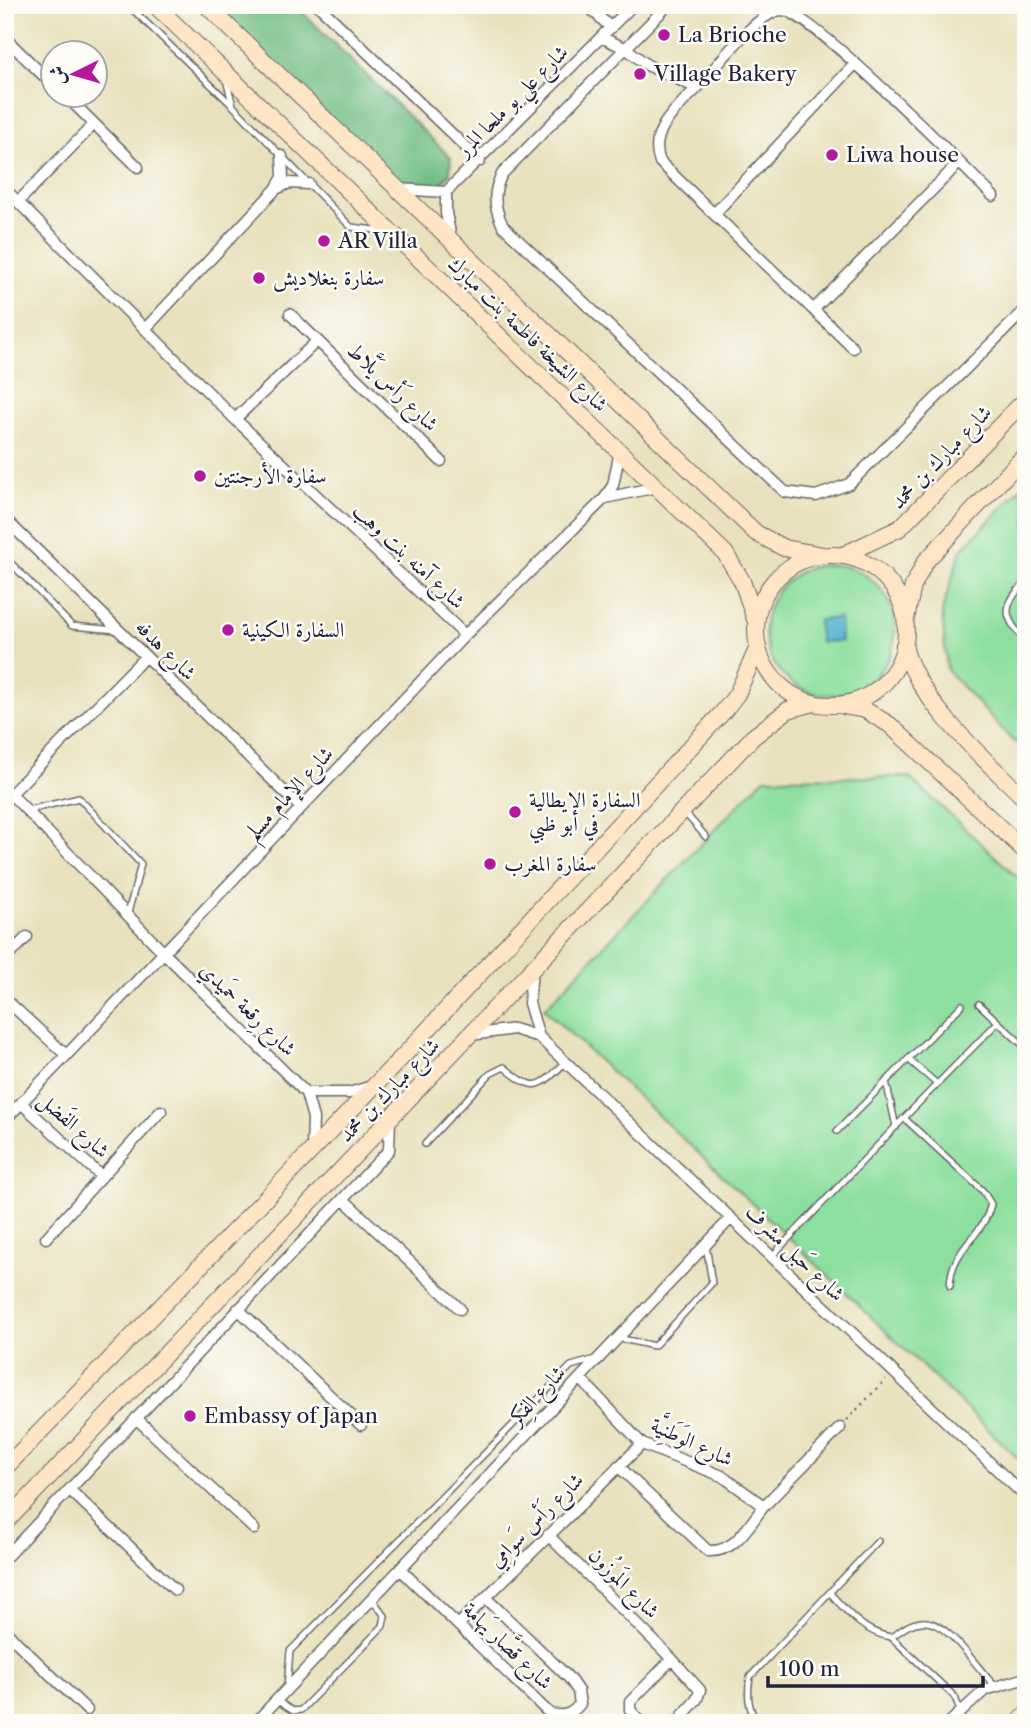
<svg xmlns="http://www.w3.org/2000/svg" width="1031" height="1728" font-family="'Libre Caslon Text',Amiri,serif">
<rect width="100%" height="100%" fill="#fdfcf7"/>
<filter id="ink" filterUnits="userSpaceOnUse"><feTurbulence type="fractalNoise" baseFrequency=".0143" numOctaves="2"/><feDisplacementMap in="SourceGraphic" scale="14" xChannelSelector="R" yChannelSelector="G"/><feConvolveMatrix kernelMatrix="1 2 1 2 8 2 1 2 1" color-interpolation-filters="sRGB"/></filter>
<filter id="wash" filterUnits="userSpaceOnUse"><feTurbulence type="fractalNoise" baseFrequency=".00686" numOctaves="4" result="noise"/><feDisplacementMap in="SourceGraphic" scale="28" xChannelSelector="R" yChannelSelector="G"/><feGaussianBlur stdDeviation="1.57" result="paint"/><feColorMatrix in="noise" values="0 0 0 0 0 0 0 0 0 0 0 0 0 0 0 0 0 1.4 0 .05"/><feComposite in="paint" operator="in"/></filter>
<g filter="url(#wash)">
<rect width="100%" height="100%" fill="#e9e1bd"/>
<!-- green -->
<path fill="#8ddf9f" stroke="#58806d" stroke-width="2" d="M1026,483V743L1014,742L947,670L942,611L961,550Z
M765 630a65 65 0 1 1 130 0a65 65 0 1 1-130 0Z
M909,777L1026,885V1466L789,1238L544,1009L764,778Z"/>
<!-- forest -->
<path fill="#72be86" stroke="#4a7060" stroke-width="2" d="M216,5H295L451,158L450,173L440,185L420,190L401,187Z"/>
<!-- water -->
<path fill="#51b1d0" stroke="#3a6a86" stroke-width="2" d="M840,618L841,641L820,642L818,620Z"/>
</g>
<g filter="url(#ink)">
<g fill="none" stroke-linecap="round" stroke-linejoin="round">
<defs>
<path id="service" d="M128,5L233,106L351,227L383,231
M226,80L233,105
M5,557L72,626L116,630
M1026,582C1002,605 1002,617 1026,641
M28,810L79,798L141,864L128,913
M685,813L706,837
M979,1004L998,1022
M908,1059L937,1084
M886,1081L896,1127
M904,1118L998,1022L1026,1048
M837,1131L962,1005
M425,1144L490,1074L504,1067C535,1093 538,1089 566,1062
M771,1257L904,1118L983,1191L991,1204C983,1238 951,1247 950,1286
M618,1338L654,1346L712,1283L706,1245
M830,1593C848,1613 864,1633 891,1637L955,1697L960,1711
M891,1637C901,1631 909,1623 921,1622C947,1618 977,1669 994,1685
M287,1687L290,1651L571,1366L596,1359
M276,1700L293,1711L301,1710L383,1626L385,1616L372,1599
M757,1723C748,1707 747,1695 750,1677L878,1541"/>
<path id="minor" d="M318,5L480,161
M587,5L611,28
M668,5L502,174C492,193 494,207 503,226L785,492L816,496L849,484L1026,309
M1020,5L1026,10
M5,38L52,84
M603,38L627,49L647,65L697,88
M64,94L138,167
M5,189L235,419L465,635
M276,189L289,183L309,184
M398,189L446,192L633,5
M446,192V213L451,238
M18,202L94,124
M714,214L855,64
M814,309L959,163
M290,314L441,461
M145,329L276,189L283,177L282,156
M853,348L660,162C647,130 680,106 701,84C718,65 758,11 782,10C809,10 965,168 993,196
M235,419L317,341
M605,498L657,487
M5,519L301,808
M11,794L164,953L306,1093L313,1118L312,1151
M5,800L145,657
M5,959L27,937
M532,971L529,1003L539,1037L1026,1497
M5,999L66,1055
M471,1035L514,1029L539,1037
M306,1093H349L372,1086
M21,1103L101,1176
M5,1120L465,635L605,498L613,485L620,451
M344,1200L460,1309
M46,1238L161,1111
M238,1309L361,1425
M580,1378L642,1444L722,1476L764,1506C748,1526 735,1553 708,1551L618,1466
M136,1418L254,1529
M70,1490L175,1590
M764,1506L840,1428
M548,1535L672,1659
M5,1558L389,1150L390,1119
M400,1569L550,1714C564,1717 571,1715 580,1704L578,1691L569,1678L486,1598
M458,1625L642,1444
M5,1631L87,1710
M255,1723L731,1218
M642,1723L630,1710V1702L672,1659L700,1690L697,1699L676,1723
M949,1723L985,1690L1026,1678"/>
<path id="secondary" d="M155,5L725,553L742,581L756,622
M206,5L756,533L784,548L823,555
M843,555L900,528L1026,399
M756 630a75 75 0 1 1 150 0a75 75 0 1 1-150 0Z
M906,619L913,586L925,562L1026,454
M904,645C917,702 984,758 1026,800
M843,706L865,710L890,725L1026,852
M5,1468L406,1053L723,712L737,694L758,647
M5,1523L753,737L788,710L814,703
M1018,1723L1026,1715"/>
</defs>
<!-- service casing -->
<use href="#service" stroke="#686568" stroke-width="8"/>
<!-- minor casing -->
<use href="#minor" stroke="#686568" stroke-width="13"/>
<!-- secondary casing -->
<use href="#secondary" stroke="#686568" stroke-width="18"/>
<!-- path -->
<path stroke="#686568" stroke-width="2.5" stroke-dasharray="2 5" stroke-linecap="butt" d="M847,1420L886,1379"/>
<!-- service -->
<use href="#service" stroke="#fff" stroke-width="5"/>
<!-- minor -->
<use href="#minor" stroke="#fff" stroke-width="10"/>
<!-- secondary -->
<use href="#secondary" stroke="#fde5c5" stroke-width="16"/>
</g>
</g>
<!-- markers -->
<g fill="#b5179e" stroke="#fdfcf7" stroke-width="2.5">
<circle cx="664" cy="35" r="7"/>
<circle cx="640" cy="74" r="7"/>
<circle cx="832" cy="155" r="7"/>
<circle cx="324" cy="241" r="7"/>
<circle cx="259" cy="278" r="7"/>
<circle cx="200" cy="476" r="7"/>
<circle cx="228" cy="630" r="7"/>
<circle cx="515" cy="812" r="7"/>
<circle cx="490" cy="864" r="7"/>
<circle cx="190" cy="1416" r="7"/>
</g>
<g text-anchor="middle" stroke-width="5" stroke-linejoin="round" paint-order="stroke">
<!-- poi labels -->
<g font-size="21" fill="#22223b" stroke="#fdfcf7" text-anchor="start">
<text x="678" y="42">La Brioche</text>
<text x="654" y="81">Village Bakery</text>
<text x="846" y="162">Liwa house</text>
<text x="338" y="248">AR Villa</text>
<text x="273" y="285">سفارة بنغلاديش</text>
<text x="214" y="483">سفارة الأرجنتين</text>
<text x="242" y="637">السفارة الكينية</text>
<text x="529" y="807">السفارة الإيطالية<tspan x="529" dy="24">في أبو ظبي</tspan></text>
<text x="504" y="871">سفارة المغرب</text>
<text x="204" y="1423">Embassy of Japan</text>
</g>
<!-- street labels -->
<g font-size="21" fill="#22223b" stroke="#fdfcf7">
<text transform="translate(512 101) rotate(-45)" y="7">شارع علي بو ملحا المرر</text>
<text transform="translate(528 334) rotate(44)" y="7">شارع الشيخة فاطمة بنت مبارك</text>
<text transform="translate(393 387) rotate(44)" y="7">شارع رَأس يَلَّاط</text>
<text transform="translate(941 457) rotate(-46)" y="7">شارع مبارك بن محمد</text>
<text transform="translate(409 556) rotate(43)" y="7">شارع آمنه بنت وهب</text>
<text transform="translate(166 650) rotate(45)" y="7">شارع هدفه</text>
<text transform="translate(289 793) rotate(-47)" y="7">شارع الإمام مسلم</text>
<text transform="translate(248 1009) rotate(44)" y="7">شارع رِقعة حمَيدي</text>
<text transform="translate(389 1090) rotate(-46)" y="7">شارع مبارك بن محمد</text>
<text transform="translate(74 1125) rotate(42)" y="7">شارع الفَضل</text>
<text transform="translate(795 1253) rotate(44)" y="7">شارع حَبل مشرف</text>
<text transform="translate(537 1395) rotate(-47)" y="7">شارع الفِكر</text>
<text transform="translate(692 1442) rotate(25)" y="7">شارع الوَطَنِيَّة</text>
<text transform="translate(536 1520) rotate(-45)" y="7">شارع رَأس سَوامِي</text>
<text transform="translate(624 1583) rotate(45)" y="7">شارع المَوزُون</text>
<text transform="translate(508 1646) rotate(44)" y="7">شارع قصَّار يَهامة</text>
</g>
</g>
<!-- margin -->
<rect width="1031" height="1728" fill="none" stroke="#fdfcf7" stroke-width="28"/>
<!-- north arrow -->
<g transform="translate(74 74) rotate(265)"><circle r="33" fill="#fdfcf7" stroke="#a5a5ac" stroke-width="2"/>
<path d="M0-5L12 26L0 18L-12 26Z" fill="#b5179e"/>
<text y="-10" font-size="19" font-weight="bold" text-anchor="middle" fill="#22223b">ش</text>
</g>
<!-- scale -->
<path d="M768 1676v10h215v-10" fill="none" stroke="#22223b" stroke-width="3.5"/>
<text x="779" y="1676" font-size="21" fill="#22223b" stroke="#fdfcf7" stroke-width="5" paint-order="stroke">100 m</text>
</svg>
